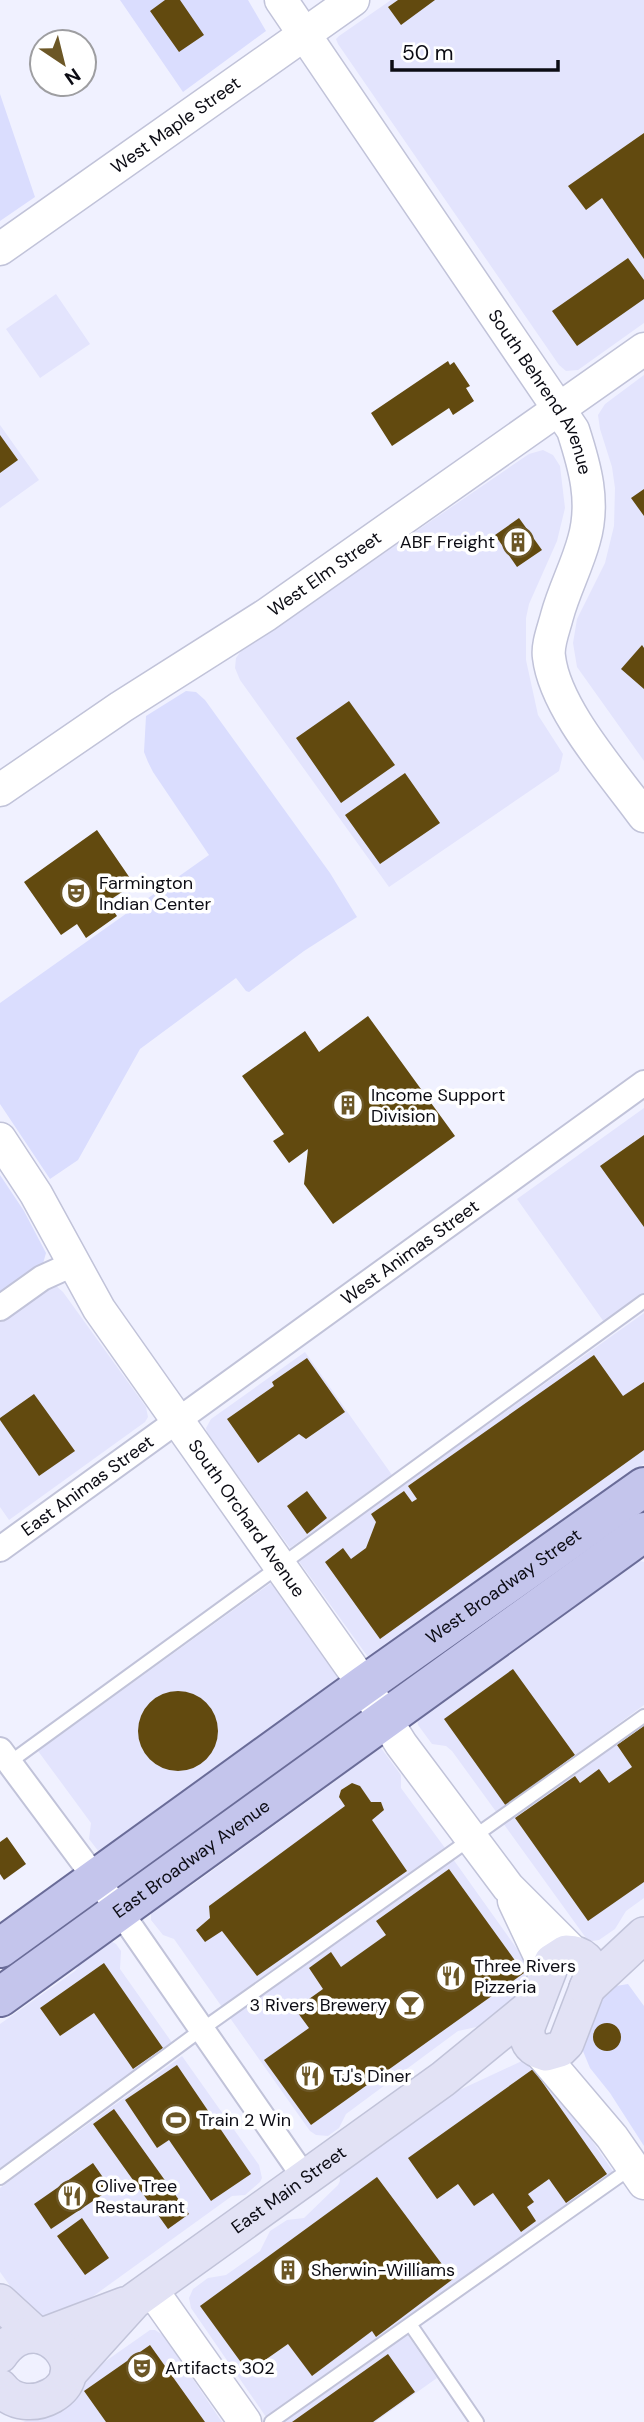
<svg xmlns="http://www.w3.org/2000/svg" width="644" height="2422" font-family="'DM Sans',sans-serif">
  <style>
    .built { fill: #e3e4fd }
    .green { fill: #daddfe }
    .building { fill: #624a0f }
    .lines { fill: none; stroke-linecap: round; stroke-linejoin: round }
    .service-casing { stroke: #c1c3d9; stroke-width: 16 }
    .minor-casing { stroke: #c1c3d9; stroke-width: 28 }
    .tertiary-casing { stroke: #c1c3d9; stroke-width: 35 }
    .secondary-casing { stroke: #c1c3d9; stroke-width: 38 }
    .primary-casing { stroke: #6a6c98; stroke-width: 42 }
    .service { stroke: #fff; stroke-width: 12 }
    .minor { stroke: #fff; stroke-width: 24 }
    .tertiary { stroke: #fff; stroke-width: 32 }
    .secondary { stroke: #e2e2f5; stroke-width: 35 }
    .primary { stroke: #c4c5ec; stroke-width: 38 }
    .labels { text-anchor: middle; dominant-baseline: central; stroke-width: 7; stroke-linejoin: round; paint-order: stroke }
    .street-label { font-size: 18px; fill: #0c0c14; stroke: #fff }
    .poi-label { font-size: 18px; fill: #0c0c14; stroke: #fff; text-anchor: start }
  </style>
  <rect width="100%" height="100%" fill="#f0f1ff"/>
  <path class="built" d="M391,0H644V323L578,370L566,371L559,365L338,44L336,39L339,36Z
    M56,294L90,344L40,378L6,329Z
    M644,375V761L577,667L573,643L577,619L605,563L614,526L615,488L612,467L600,429L598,415L605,404Z
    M0,425L39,480L0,508Z
    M543,450L553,455L560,466L565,508L557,541L529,604L526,618V660L538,715L563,754L559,771L389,887L240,680L235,668L236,658L241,651L529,454Z
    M644,1108V1293L604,1322L517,1199Z
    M55,1285L63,1292L146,1407L148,1417L145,1422L9,1520L0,1507V1321L48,1287Z
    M644,1313V1464L372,1658L368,1657L298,1560Z
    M305,1352L392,1475L290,1548L207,1433L206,1428L211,1419Z
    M635,1560L644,1562V1705L497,1813L452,1751L446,1746L432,1744L418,1725L417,1718L431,1705L439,1706L590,1597L594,1589Z
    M271,1583L339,1679V1686L103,1854L99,1852L89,1839L91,1823L38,1751Z
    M644,1723V1898L626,1911L615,1929L599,1940L592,1941L586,1938L503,1823Z
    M377,1746L381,1748L401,1775V1788L445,1848L222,2007L174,1939L163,1935L151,1920V1910L177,1891L187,1889L341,1777L346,1766Z
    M453,1859L532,1970L536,1981L481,2026L458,2031L346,2114L339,2128L328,2136L316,2135L310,2131L230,2018Z
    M107,1939L116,1944L121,1951L120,1969L173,2044L0,2169V2024L75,1971L78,1967V1959Z
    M182,2056L259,2165L262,2178L260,2182L245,2195L232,2196L56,2323L36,2322L0,2272V2188Z
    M524,2060L543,2068L614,2173L266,2417L191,2308L189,2298L193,2289L208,2278L226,2275L260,2251L270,2231L287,2220L304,2218L338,2185L340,2181L339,2172L438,2100Z
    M150,2330H155L163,2335L222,2422H23L33,2417L48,2416L59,2412L67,2403L76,2382Z
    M407,2334L437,2378L375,2422H282Z"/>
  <path class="green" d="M120,0H248L266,31L183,92Z
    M0,94L35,197L0,221Z
    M186,691L196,692L205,700L330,873L357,917L304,951L249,992L246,991L236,978L140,1049L78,1160L50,1179L0,1104V1003L209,855L153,772L148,762L144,752L146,716Z
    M0,1175L24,1211L46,1253L42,1267L0,1296Z
    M628,1984L644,2006V2146L610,2093L590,2068L580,2044L589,2004L610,1987Z"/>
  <path class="building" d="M165,0H180L204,35L179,52L150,11Z
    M398,0H435L401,25L388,7Z
    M644,133V259L602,198L586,210L568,186Z
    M628,258L644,280V299L577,346L552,311Z
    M448,361L450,365L454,362L470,386L466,388L474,401L453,415L449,408L392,446L371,413Z
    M0,435L18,460L0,473Z
    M644,489V516L631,498Z
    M519,518L542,550L517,567L495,535Z
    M642,645L644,648V689L621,669Z
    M349,701L395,765L341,803L296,738Z
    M405,773L440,823L380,864L345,815Z
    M97,830L134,884L107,902L117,916L86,938L77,924L61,935L24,882Z
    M368,1016L455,1136L333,1224L304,1184L308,1149L289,1163L273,1141L284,1134L242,1076L305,1031L319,1052Z
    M644,1135V1227L600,1166Z
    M594,1355L623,1396L644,1382V1450L380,1639L325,1562L343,1548L351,1559L366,1548L376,1522L371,1514L404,1491L412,1502L417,1499L408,1486Z
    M307,1358L345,1412L306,1439L299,1434L258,1463L227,1419L274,1386L272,1382Z
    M34,1394L75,1451L39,1476L0,1420V1418Z
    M307,1491L327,1518L307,1534L287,1506Z
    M513,1669L575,1755L506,1806L444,1719Z
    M138 1731a40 40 0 1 1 80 0a40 40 0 1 1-80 0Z
    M644,1726V1882L588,1921L515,1818L575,1776L580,1783L599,1769L609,1783L632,1767L617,1745Z
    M352,1783L360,1786L371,1802H381L384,1810L372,1820L407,1871L257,1976L222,1931L205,1942L196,1930L210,1918L209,1906L345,1806L339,1797L341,1790Z
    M7,1837L26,1864L4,1880L0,1874V1842Z
    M449,1869L524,1973L311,2125L264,2060L309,2028L295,2009L323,1989L309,1968L331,1952L341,1967L386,1935L376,1921Z
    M104,1963L163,2048L133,2069L94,2013L60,2036L40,2008Z
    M593 2037a14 14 0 1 1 28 0a14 14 0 1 1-28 0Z
    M177,2065L251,2174L211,2201L169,2140L157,2148L125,2100Z
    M533,2069L607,2174L566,2203L549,2179L528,2194L534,2202L527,2207L536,2221L521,2232L493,2193L474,2206L458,2184L437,2199L408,2158Z
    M114,2109L189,2214L168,2229L93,2124Z
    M93,2163L111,2189L51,2229L34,2204Z
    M377,2177L453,2279L376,2337L372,2331L312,2376L288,2344L248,2372L200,2306Z
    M82,2218L109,2258L85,2275L57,2236Z
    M150,2345L205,2422H106L84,2391Z
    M388,2354L415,2392L373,2422H292Z"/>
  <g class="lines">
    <g class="service-casing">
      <path id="service" d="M10,1762L644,1301
        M0,2178L201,2030L644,1716
        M410,2324L477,2422
        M271,2422L631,2168"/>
    </g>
    <g class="minor-casing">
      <g id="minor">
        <path d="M0,1308L42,1278L73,1264"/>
        <path id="s1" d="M0,1549L644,1083"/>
        <path d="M0,1750L119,1910L305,2178"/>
      </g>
    </g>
    <g class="tertiary-casing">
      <g id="tertiary">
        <path id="s2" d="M281,0L573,430C585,467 595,502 584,540C577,566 564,590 557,616C554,628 547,645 549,657C555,709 613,773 644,816"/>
        <path id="s3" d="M0,249L353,0"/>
        <path id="s4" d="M0,790L121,707L266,615L644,349"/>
        <path id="s5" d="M0,1139L36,1194L99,1309L364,1685L401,1744L508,1887L574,1953"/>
        <path d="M514,1901L548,1973"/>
        <path d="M539,2051L612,2137L644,2183"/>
        <path d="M151,2289L245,2422"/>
      </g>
    </g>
    <g class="secondary-casing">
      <g id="secondary">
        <path d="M566,1953C582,1953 591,1961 591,1978L566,2043L560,2049L546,2053C531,2049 526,2041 527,2027L552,1962Z"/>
        <path d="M587,1988L644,1935"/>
        <path d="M0,2302L36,2335"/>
        <path d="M42,2336L124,2305"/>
        <path d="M0,2355C9,2342 20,2334 36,2335C45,2336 54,2341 60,2348C93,2388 25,2422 0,2387"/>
        <path id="s6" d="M68,2374L134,2301L443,2079L536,2003"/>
      </g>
    </g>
    <g class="primary-casing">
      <g id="primary">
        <path id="s7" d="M0,1948L364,1685L644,1487"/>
        <path id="s8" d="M0,1997L644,1532"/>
      </g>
    </g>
    <use href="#service" class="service"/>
    <use href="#minor" class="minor"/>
    <use href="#tertiary" class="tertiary"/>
    <use href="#secondary" class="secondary"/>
    <use href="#primary" class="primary"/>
  </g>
  <defs>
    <g id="building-ring" transform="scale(1.575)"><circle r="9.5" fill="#fff" stroke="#6c5726" stroke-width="1.5"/><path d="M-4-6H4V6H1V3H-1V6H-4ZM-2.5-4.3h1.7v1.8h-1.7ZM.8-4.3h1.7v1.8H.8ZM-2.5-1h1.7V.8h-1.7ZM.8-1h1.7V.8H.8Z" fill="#6c5726"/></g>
    <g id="theatre-ring" transform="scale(1.575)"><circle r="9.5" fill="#fff" stroke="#6c5726" stroke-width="1.5"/><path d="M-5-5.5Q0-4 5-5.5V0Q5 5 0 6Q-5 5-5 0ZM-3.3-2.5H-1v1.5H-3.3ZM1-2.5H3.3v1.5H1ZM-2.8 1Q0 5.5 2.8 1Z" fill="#6c5726"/></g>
    <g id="restaurant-ring" transform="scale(1.575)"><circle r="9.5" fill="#fff" stroke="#6c5726" stroke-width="1.5"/><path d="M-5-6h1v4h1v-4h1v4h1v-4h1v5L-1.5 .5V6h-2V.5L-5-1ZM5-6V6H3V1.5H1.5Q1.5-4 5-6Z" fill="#6c5726"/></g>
    <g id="bar-ring" transform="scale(1.575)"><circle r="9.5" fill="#fff" stroke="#6c5726" stroke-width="1.5"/><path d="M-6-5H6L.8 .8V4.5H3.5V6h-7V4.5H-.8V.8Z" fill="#6c5726"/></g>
    <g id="stadium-ring" transform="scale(1.575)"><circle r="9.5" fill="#fff" stroke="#6c5726" stroke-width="1.5"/><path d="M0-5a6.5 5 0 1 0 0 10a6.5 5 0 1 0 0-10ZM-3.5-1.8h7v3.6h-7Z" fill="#6c5726"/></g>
  </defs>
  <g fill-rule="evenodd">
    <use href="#building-ring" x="518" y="542"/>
    <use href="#theatre-ring" x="76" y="893"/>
    <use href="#building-ring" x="348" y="1105"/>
    <use href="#restaurant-ring" x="451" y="1976"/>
    <use href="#bar-ring" x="410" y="2005"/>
    <use href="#restaurant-ring" x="310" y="2076"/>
    <use href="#stadium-ring" x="176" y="2120"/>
    <use href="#restaurant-ring" x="72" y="2196"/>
    <use href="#building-ring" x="288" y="2270"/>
    <use href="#theatre-ring" x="142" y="2368"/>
  </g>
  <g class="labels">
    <g class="street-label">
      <text stroke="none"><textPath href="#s3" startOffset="215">West Maple Street</textPath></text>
      <text stroke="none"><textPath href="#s2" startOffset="471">South Behrend Avenue</textPath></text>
      <text stroke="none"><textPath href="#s4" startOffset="390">West Elm Street</textPath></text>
      <text stroke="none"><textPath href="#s1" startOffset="506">West Animas Street</textPath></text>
      <text stroke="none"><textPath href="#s1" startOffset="108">East Animas Street</textPath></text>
      <text stroke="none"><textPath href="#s5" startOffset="453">South Orchard Avenue</textPath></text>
      <text stroke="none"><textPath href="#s7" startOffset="620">West Broadway Street</textPath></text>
      <text stroke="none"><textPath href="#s8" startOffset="236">East Broadway Avenue</textPath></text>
      <text stroke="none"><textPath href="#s6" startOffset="289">East Main Street</textPath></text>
    </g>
    <g class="poi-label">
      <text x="495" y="542" text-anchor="end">ABF Freight</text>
      <text x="99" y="883">Farmington<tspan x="99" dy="21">Indian Center</tspan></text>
      <text x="371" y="1095">Income Support<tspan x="371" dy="21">Division</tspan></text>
      <text x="474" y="1966">Three Rivers<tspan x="474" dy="21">Pizzeria</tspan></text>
      <text x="387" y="2005" text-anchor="end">3 Rivers Brewery</text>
      <text x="333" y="2076">TJ's Diner</text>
      <text x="199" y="2120">Train 2 Win</text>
      <text x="95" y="2186">Olive Tree<tspan x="95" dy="21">Restaurant</tspan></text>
      <text x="311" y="2270">Sherwin-Williams</text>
      <text x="165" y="2368">Artifacts 302</text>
    </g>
  </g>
  <g transform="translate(63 63) rotate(145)"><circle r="33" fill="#ffffff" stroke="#9e9ea1" stroke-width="2"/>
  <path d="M0-5L12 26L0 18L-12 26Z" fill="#6c5726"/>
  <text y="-10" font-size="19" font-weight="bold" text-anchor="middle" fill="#0c0c14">N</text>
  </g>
  <path d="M392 60v10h166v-10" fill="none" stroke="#0c0c14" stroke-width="3.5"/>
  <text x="402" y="60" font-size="21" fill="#0c0c14" stroke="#ffffff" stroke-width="5" paint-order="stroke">50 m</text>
</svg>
